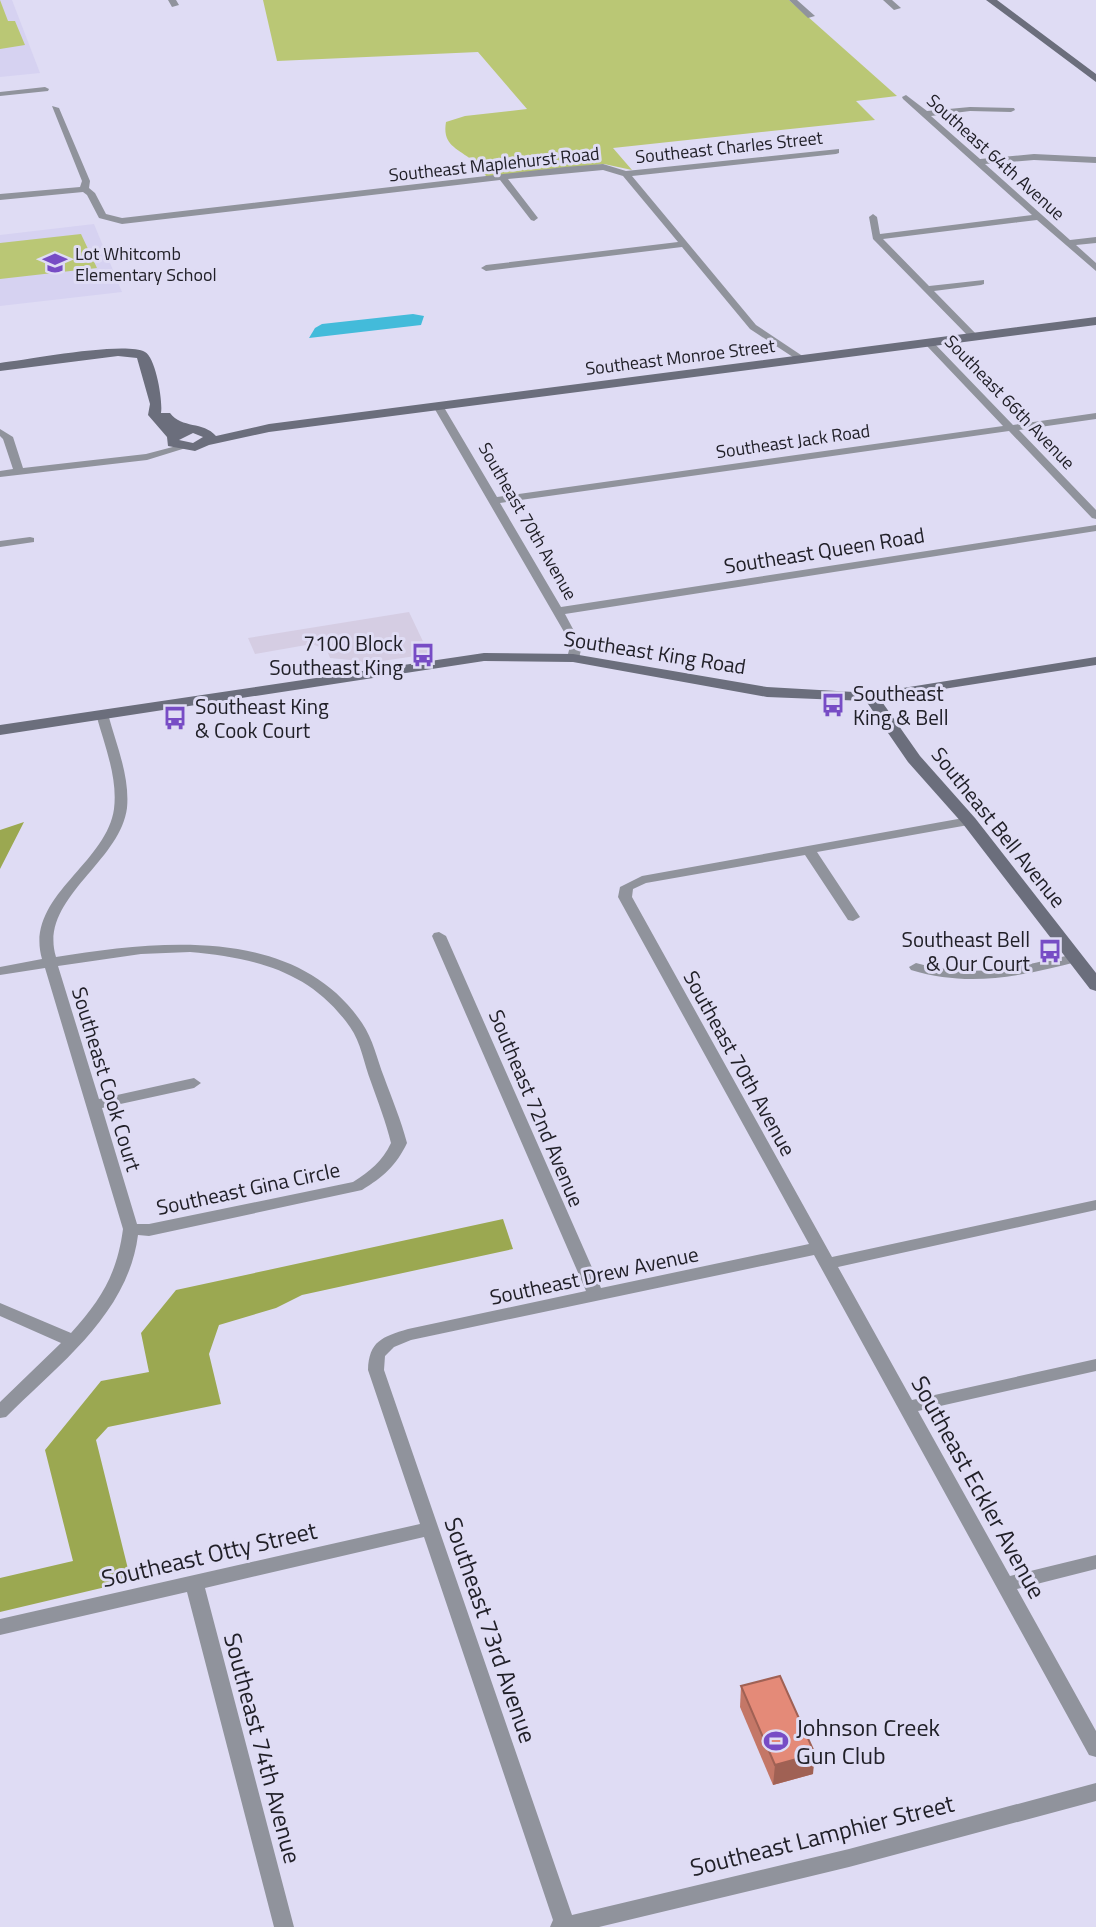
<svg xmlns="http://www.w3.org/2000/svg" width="1096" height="1927" font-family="'Titillium Web',sans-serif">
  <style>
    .commercial { fill: #d5cde3 }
    .built { fill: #d6d2f1 }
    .green { fill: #bac775 }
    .forest { fill: #9ba851 }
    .water { fill: #43bbda }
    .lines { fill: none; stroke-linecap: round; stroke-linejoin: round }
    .street { fill: #90939c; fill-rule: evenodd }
    .secondary { fill: #6b6e7c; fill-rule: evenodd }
    .wall { fill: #c47767 }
    .shaded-wall { fill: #a06154 }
    .building { fill: #e48a78; stroke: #a06154; stroke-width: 2 }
    .labels { text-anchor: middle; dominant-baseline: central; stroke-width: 6; stroke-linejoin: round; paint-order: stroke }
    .far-street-label { font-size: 18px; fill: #212028; stroke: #dfdcf4 }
    .far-poi-label { font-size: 18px; fill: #212028; stroke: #dfdcf4; text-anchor: start }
    .street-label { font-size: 21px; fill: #212028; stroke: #dfdcf4 }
    .poi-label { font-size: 21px; fill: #212028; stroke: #dfdcf4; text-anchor: end }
    .near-street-label { font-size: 24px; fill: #212028; stroke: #dfdcf4 }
    .near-poi-label { font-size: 24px; fill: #212028; stroke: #dfdcf4; text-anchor: start }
  </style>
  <rect width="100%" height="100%" fill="#dfdcf4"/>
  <path class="commercial" d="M409,612L429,654L362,664L360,661L330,658L327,650L312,644L255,654L248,638Z"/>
  <path class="built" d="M0,0H12L40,73L0,77Z
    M94,224L122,292L0,306V235Z"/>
  <path class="green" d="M0,0L8,21H15L25,45L0,49Z
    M263,0H789L897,96L856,101L875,120L613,148L632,170L604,164L487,177C482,172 478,165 472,160C457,148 442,145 446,122L465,116L527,109L478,52L277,61Z
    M81,234L97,268L0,279V243Z"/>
  <path class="forest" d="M24,822L0,869V830Z
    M503,1219L513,1249L302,1295L276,1308L219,1325L209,1354L221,1404L108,1427L96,1440L131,1581L0,1612V1578L73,1561L45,1450L101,1381L149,1372L141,1333L176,1290Z"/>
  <path class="water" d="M413,314L424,316L421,325L309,338L315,328L322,324Z"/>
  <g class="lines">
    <path class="street" d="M168,0H176L179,5L172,7Z
      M789,0H797L815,16L808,18Z
      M883,0H892L901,8L894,10Z
      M45,87L49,89L48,91L0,96V92Z
      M906,95L927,111L970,107L1014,108L1015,110L1011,112L970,111L931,116L980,159L1034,154L1096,157V163L1034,160L985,164L1070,240L1096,237V243L1076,245L1096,263V271L1037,220L883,239L929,286L984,280V284L981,285L934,291L979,337L971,339L873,239L869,217L873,214L877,217L880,234L1032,215L903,99L902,97Z
      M52,106L59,108L90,181L89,188L95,193L106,214L122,218L565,167L603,164L626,171L839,149V153L836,154L632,176L756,325L807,359L799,361L750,329L682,247L486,271L481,268L486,265L678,242L623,176L603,170L508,179L538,218L534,221L531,220L500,180L122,224L99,218L87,195L83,192L0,200V194L80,187L82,181Z
      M929,340L932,341L1013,425L1096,413V419L1019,430L1096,510V519L1092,518L1009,431L500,503L561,607L1096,525V531L565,614L582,646L579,658L573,662L567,658L570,646L567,637L433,406L442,404L497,497L1003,426L926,345V341Z
      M0,429L13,437L23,468L146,454L184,444L189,447L147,460L0,477V471L13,469L3,439L0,436Z
      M30,537L34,538V542L0,547V541Z
      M102,710L108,714C116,744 130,776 127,808C120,863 38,899 56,957C157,941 295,924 362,1023C373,1039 377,1059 384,1077C392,1099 401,1120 407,1143C396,1166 383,1177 362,1190L149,1236L138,1235C128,1314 59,1364 6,1417L0,1418V1402L61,1343L0,1316V1303L71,1333C101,1300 117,1274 123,1229L45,968L0,975V967L42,959C24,897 106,865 114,809C118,777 104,744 96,714ZM190,952C254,958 310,970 350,1027C361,1042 364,1064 371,1082C378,1102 386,1122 391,1143C382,1162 370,1171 353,1182L149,1224H137L102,1108L194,1088L201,1083L194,1078L99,1099L58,966L141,954Z
      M969,817L976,821L974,824L817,852L860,917L853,921L848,920L805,855L646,883L633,889L632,897L832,1257L1096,1200V1210L838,1267L912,1400L1096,1359V1371L918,1411L1010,1576L1096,1555V1569L1017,1589L1096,1731V1757L1089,1755L814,1255L411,1340L394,1347L385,1356L384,1370L572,1915L849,1849L1096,1783V1801L849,1867L599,1927H550L553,1920L424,1537L205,1588L294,1927H274L187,1592L0,1635V1619L420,1524L368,1370C369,1341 382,1337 408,1329L586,1291L432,936L434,933L439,932L446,936L601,1288L809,1244L618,897L620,887L642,876Z
      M1075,954L1080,955L1082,958L1080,961C1021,976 971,988 911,970L909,967L916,963C977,979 1015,967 1075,954Z"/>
    <path class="secondary" d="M986,0H997L1096,74V82Z
      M1096,317V325L269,432L209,445L195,451L168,446L167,437L148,415L150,404L137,358L118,356L0,371V363C28,360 124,341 145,352C156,358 163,402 161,413H170C182,429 203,421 216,436L269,424ZM193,433L203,437L193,443L179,440Z
      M484,653L573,654L767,687L854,692L903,688L1096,657V665L880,699L920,756L975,818L1096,973V991L1090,989L963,824L908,762L866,701L767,697L573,662L484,661L0,735V725Z"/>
  </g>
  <path class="wall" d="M741,1686L813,1774L773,1785L740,1707Z"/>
  <path class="shaded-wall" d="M815,1754L813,1774L773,1785L775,1765Z"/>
  <path class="building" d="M780,1676L815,1754L775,1765L741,1686Z"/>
  <defs>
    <g id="school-bare" transform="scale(1.89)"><path d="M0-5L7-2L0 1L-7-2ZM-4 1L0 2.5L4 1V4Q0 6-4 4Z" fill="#774cc5" stroke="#dfdcf4" stroke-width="2.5" paint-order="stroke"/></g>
    <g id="bus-bare" transform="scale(1.89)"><path d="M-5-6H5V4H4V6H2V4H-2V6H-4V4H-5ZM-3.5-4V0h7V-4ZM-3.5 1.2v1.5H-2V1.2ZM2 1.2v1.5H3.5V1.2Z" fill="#774cc5" stroke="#dfdcf4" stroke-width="2.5" paint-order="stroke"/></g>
    <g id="stadium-bare" transform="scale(1.89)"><path d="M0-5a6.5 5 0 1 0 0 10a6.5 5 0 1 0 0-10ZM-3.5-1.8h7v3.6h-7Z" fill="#774cc5" stroke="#dfdcf4" stroke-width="2.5" paint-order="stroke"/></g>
  </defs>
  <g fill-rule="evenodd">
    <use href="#school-bare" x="55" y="263"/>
    <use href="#bus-bare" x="423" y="655"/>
    <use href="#bus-bare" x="833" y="705"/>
    <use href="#bus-bare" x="175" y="718"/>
    <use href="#bus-bare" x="1050" y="951"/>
    <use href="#stadium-bare" x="776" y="1741"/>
  </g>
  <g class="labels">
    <g class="far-street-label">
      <text transform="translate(729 147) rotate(-6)">Southeast Charles Street</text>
      <text transform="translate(996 157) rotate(42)">Southeast 64th Avenue</text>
      <text transform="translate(494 164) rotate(-6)">Southeast Maplehurst Road</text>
      <text transform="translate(680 357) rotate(-7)">Southeast Monroe Street</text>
      <text transform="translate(1010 402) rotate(46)">Southeast 66th Avenue</text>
      <text transform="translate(793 441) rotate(-8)">Southeast Jack Road</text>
      <text transform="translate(528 521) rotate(60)">Southeast 70th Avenue</text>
    </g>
    <g class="far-poi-label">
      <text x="75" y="253">Lot Whitcomb<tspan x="75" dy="21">Elementary School</tspan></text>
    </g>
    <g class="street-label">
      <text transform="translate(824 550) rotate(-9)">Southeast Queen Road</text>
      <text transform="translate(655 652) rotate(9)">Southeast King Road</text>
      <text transform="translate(999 827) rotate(51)">Southeast Bell Avenue</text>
      <text transform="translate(740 1063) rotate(61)">Southeast 70th Avenue</text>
      <text transform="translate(107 1079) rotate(73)">Southeast Cook Court</text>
      <text transform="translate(537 1108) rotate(67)">Southeast 72nd Avenue</text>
      <text transform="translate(248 1188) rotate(-12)">Southeast Gina Circle</text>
      <text transform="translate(594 1275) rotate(-12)">Southeast Drew Avenue</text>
    </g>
    <g class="poi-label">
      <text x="403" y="643">7100 Block<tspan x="403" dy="24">Southeast King</tspan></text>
      <text x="853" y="693" text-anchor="start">Southeast<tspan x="853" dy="24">King &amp; Bell</tspan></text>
      <text x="195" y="706" text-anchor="start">Southeast King<tspan x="195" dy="24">&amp; Cook Court</tspan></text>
      <text x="1030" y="939">Southeast Bell<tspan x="1030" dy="24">&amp; Our Court</tspan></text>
    </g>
    <g class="near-street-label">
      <text transform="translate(979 1487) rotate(61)">Southeast Eckler Avenue</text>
      <text transform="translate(209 1554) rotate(-13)">Southeast Otty Street</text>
      <text transform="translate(491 1630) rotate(71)">Southeast 73rd Avenue</text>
      <text transform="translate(263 1748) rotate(75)">Southeast 74th Avenue</text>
      <text transform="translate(822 1835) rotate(-14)">Southeast Lamphier Street</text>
    </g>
    <g class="near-poi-label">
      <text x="796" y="1727">Johnson Creek<tspan x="796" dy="28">Gun Club</tspan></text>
    </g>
  </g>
</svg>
